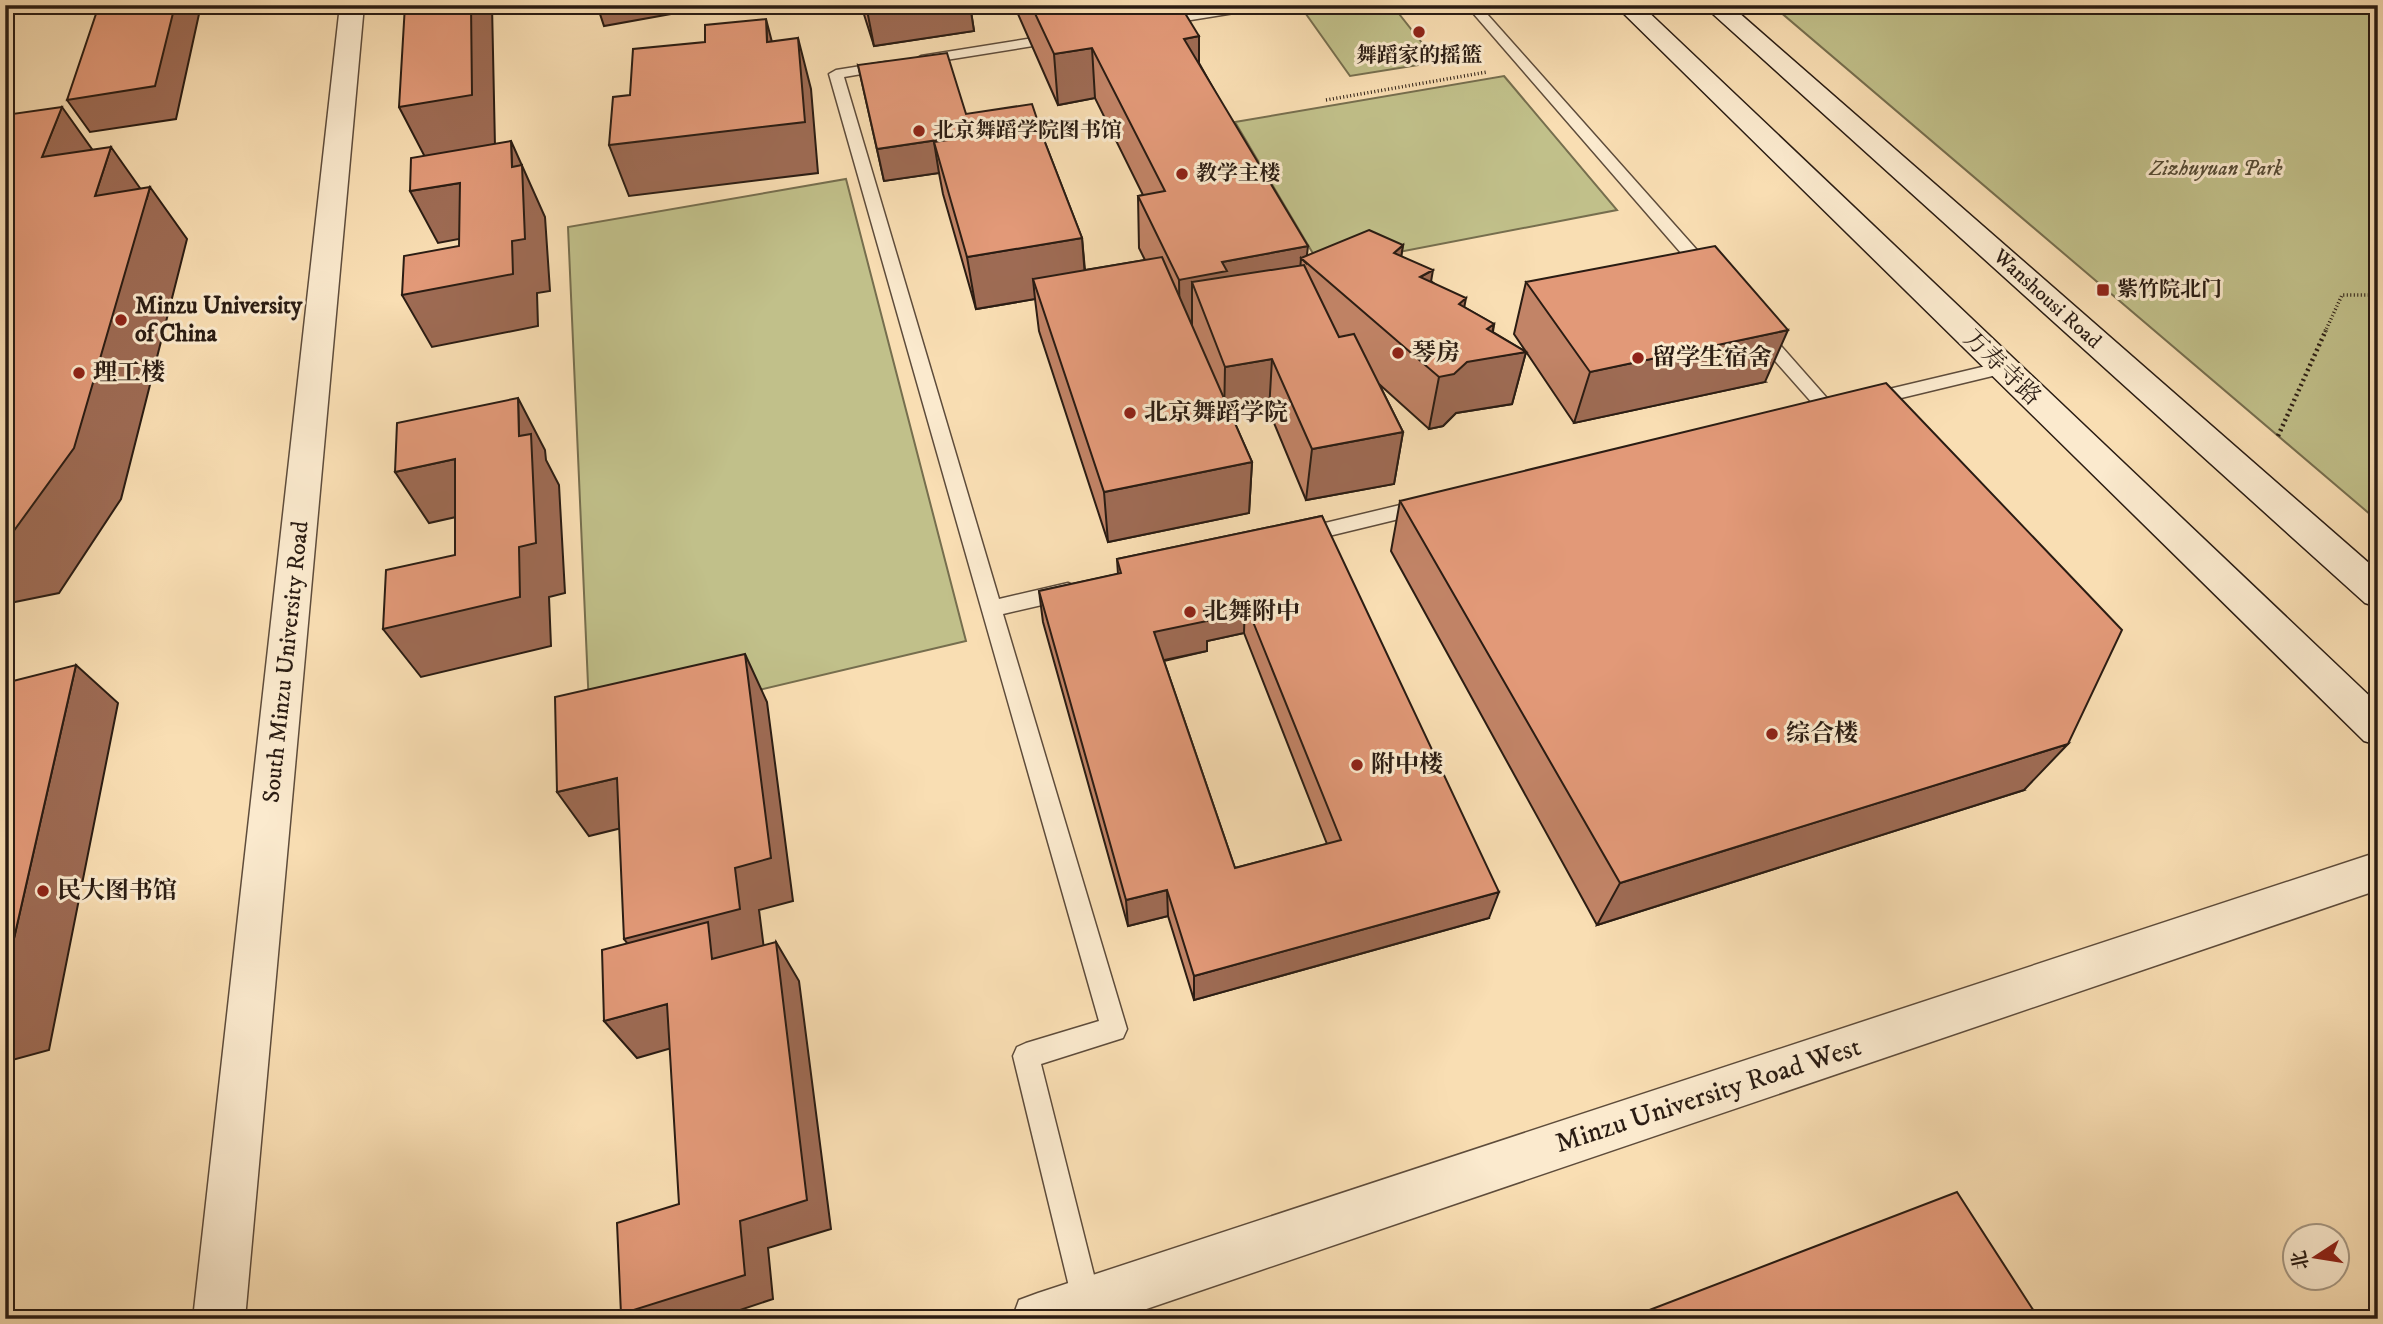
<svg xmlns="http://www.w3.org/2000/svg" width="2383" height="1324" font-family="'IM FELL DW Pica','Noto Serif SC',serif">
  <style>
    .green { fill: #c1c08a; stroke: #766e4e; stroke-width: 2 }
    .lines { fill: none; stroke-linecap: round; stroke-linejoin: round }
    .lane-casing { stroke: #5e4c3b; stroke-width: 3 }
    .street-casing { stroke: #5e4c3b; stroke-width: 3 }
    .secondary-casing { stroke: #2a1c13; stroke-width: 3 }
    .path-far1 { stroke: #2a1c13; stroke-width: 3.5; stroke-dasharray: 1 2.5; stroke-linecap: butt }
    .path { stroke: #2a1c13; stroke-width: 4.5; stroke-dasharray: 2 3.5; stroke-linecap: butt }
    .lane { fill: #fbeace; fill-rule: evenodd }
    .street { fill: #fbeace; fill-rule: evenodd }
    .secondary { fill: #fbeace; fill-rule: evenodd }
    .wall { fill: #c28467; stroke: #2a1c13; stroke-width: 2; fill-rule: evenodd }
    .shaded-wall { fill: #9e6b54; stroke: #2a1c13; stroke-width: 2 }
    .building { fill: #e29978; stroke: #2a1c13; stroke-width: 2; fill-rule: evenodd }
    .poi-dot { fill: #8f2418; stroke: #fbeace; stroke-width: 2.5 }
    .labels { text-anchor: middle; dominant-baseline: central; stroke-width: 6; stroke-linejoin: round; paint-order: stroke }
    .far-poi-label { font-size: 21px; font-weight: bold; fill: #2a1c13; stroke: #fbeace; text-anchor: start }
    .far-park-label { font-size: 21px; font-style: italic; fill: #574d37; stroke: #fbeace }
    .far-street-label { font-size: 21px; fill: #2a1c13; stroke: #fbeace }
    .poi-label { font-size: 24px; font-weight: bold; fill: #2a1c13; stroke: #fbeace; text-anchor: start }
    .street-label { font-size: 24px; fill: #2a1c13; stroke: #fbeace }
    .near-street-label { font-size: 28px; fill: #2a1c13; stroke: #fbeace }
  </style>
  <rect width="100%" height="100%" fill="#f9deb3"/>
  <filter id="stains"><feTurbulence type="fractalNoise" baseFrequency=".00286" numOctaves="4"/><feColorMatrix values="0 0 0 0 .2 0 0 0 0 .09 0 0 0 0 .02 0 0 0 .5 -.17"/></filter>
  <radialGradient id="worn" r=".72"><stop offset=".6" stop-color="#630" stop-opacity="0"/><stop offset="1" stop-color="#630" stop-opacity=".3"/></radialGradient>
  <path class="green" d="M1364,5H1392L1437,62L1350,76L1306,14Z
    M1772,5H2378V521Z
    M1504,76L1617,210L1321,267L1235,122Z
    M846,179L966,641L590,730L568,227Z"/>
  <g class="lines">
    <g class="lane-casing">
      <path id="lane" d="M1233,5H1265L1259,9L1160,25L1153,21L1160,17Z
        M1466,5H1479L1713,268L1715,272L1713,276H1701Z
        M1059,34L1066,38L1064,41L921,64L914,60L921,56Z
        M886,62L891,63V69L844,77L999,599L1068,583L1075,586L1078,591L1075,596L1068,599L1003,614L1127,1029L1123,1038L1041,1064L1101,1303L1097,1313L1087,1317L1077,1313L1073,1303L1013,1056L1017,1047L1026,1043L1099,1021L829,74L836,70Z
        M1760,327L1766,329L1834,406L1837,410L1834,414H1822L1754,337L1751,333L1754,329Z
        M2003,362L2012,368L2009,372L1868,406L1859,400L1868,394Z
        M1425,499L1432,501L1435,506L1432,511L1300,543L1293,541L1290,536L1293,531L1300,529Z"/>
    </g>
    <g class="street-casing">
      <path id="street" d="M340,5H364L245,1319H193Z
        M2378,852V890L1117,1319H1012L1019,1300L1038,1293Z"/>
    </g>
    <g class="secondary-casing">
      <path id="secondary" d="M1615,5H1641L2378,704V745L2364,741Z
        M1703,5H1730L2378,571V607L2365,603Z"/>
    </g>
    <path class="path-far1" d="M1326,100L1487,72
      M2325,332L2342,295H2378"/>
    <path class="path" d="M2278,436L2326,330"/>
    <use href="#lane" class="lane"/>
    <use href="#street" class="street"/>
    <use href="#secondary" class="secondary"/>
  </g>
  <path class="wall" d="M861,5H970L974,31L874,46Z
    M1014,5H1180L1199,63L1307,256L1403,245L1401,256L1431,281L1464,307L1494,324L1493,332L1526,352L1512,404L1456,413L1443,426L1429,429L1379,384L1403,432L1394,484L1306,500L1269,411L1232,417L1252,462L1249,513L1108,542L1039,331L1035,299L976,309L943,194L939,173L884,181L858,65L966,114L1039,127L1082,238L1085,270L1145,260L1139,248L1138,196L1143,195L1095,98L1058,105Z
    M1526,282L1765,382L1574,423L1514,334Z
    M1400,501L2024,790L1597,925L1391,551Z
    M1322,516L1489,918L1194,1000L1168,916L1128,926L1043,622L1039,591L1118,574L1117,559ZM1244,633L1327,844L1235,868L1164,661L1207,651V641Z"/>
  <path class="shaded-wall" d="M175,5H201L176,119L90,132L67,100Z
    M471,5H492L495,147L426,159L399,107Z
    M597,5H721L604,26Z
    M866,5H970L974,31L874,46Z
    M766,19L779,69L767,42Z
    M1199,36V87L1184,39Z
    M798,38L811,89L818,173L629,196L609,145Z
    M1092,48L1095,98L1058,105L1054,54Z
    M62,107L99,159L42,157Z
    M1039,125L1042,157L934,142L939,173L884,181L877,149Z
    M511,141L545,217L550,291L537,293L538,326L432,347L402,295L512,241V167Z
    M111,147L147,198L150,187L187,239L121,499L59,593L5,604V543L95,196Z
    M460,183L485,234L438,243L410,191Z
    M1082,238L1086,290L1033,279L1035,299L976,309L967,257Z
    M1403,245L1395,297L1394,253Z
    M1308,246L1306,263L1301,258L1298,299L1192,282V330L1180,332L1179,280L1222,262Z
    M1433,270L1424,322L1420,277Z
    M1466,298L1456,350L1459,304Z
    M1494,324L1487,358L1526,352L1512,404L1456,413L1443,426L1429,429L1439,377L1487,329Z
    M1788,330L1765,382L1574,423L1590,372Z
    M1272,359L1269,411L1224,418L1225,367Z
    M518,398L545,450L546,460L559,485L565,593L549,597L551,646L421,677L383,629L519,547V436Z
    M1403,432L1394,484L1306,500L1312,449Z
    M455,459L487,510L429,523L395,472Z
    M1252,462L1249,513L1108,542L1104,492Z
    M1245,602L1244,633L1207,641V651L1155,662L1154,632L1204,611Z
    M745,654L767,702L793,901L759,910L764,949L655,979L624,939L735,868Z
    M76,665L118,703L49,1050L5,1062V978Z
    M2068,744L2024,790L1597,925L1620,883Z
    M617,778L646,822L589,836L557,792Z
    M1167,890L1168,916L1128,926L1126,900Z
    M1499,892L1489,918L1194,1000V976Z
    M776,942L799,981L831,1229L768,1248L773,1299L713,1319H628L621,1314L740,1221Z
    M667,1004L696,1041L637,1058L604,1021Z"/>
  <path class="building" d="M99,5H175L155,86L67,100Z
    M405,5H471L472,95L399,107Z
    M1031,5H1180L1199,36L1184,39L1308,246L1222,262L1227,271L1179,280L1138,196L1165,191L1092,48L1054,54Z
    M766,19L767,42L798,38L805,122L609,145L613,97L630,95L633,49L705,42V25Z
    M947,53L966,114L1032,104L1039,125L877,149L858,65Z
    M62,107L42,157L111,147L95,196L150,187L74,448L5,543V115Z
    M1039,127L1082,238L967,257L934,142Z
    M511,141L512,167L522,165L525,239L512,241L513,274L402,295L404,256L459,246L460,183L410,191L411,158Z
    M1369,230L1403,245L1394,253L1433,270L1420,277L1466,298L1459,304L1494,324L1487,329L1526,352L1467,362L1454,374L1439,377L1301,258Z
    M1715,246L1788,330L1590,372L1526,282Z
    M1162,257L1252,462L1104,492L1033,279Z
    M1304,265L1339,337L1354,334L1403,432L1312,449L1272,359L1225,367L1192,282Z
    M1886,383L2122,630L2068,744L1620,883L1400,501Z
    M518,398L519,436L531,434L536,543L519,547L520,597L383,629L386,570L455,555V459L395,472L397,423Z
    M1322,516L1499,892L1194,976L1167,890L1126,900L1039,591L1121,573L1117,559ZM1245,602L1341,840L1235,868L1154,632L1207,621L1204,611Z
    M745,654L771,858L735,868L740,909L624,939L617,778L557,792L555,697Z
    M76,665L5,978V683Z
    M708,922L712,959L776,942L807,1200L740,1221L745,1275L621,1314L617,1223L679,1204L667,1004L604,1021L602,950Z
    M1957,1192L2039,1319H1626Z"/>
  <g class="poi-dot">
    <circle cx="1419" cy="32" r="7"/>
    <circle cx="919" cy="131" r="7"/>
    <circle cx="1182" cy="174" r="7"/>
    <rect x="2096" y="283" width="14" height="14" rx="3.5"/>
    <circle cx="121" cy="320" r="7"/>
    <circle cx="1398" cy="353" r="7"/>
    <circle cx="1638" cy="358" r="7"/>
    <circle cx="79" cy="373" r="7"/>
    <circle cx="1130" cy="413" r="7"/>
    <circle cx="1190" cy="612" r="7"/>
    <circle cx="1772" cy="734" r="7"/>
    <circle cx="1357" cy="765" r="7"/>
    <circle cx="43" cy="891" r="7"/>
  </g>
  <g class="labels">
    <g class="far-poi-label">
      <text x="1419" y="56" text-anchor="middle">舞蹈家的摇篮</text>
      <text x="933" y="131">北京舞蹈学院图书馆</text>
      <text x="1196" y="174">教学主楼</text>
      <text x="2117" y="290">紫竹院北门</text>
    </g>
    <g class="far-park-label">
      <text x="2216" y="169">Zizhuyuan Park</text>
    </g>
    <g class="far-street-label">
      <text transform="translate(2047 299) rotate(42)">Wanshousi Road</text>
    </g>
    <g class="poi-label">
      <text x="135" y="306">Minzu University<tspan x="135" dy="28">of China</tspan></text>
      <text x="1412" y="353">琴房</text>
      <text x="1652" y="358">留学生宿舍</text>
      <text x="93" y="373">理工楼</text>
      <text x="1144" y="413">北京舞蹈学院</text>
      <text x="1204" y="612">北舞附中</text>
      <text x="1786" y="734">综合楼</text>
      <text x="1371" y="765">附中楼</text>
      <text x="57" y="891">民大图书馆</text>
    </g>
    <g class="street-label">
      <text transform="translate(2002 368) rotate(44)">万寿寺路</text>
      <text transform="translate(286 662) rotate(-84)">South Minzu University Road</text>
    </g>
    <g class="near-street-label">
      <text transform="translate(1708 1095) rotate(-18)">Minzu University Road West</text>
    </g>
  </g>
  <rect width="2383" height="1324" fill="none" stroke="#f9deb3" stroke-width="28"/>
  <rect x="7" y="7" width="2369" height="1310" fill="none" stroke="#2a1c13" stroke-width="3.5"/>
  <rect x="14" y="14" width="2355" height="1296" fill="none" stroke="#2a1c13" stroke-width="2"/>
  <g transform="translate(2316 1257) rotate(258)"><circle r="33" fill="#fbeace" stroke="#a79883" stroke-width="2"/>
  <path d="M0-5L12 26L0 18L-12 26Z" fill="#8f2418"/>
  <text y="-10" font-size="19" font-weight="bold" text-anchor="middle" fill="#2a1c13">北</text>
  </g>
  <rect width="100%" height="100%" filter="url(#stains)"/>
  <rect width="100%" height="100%" fill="url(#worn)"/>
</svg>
